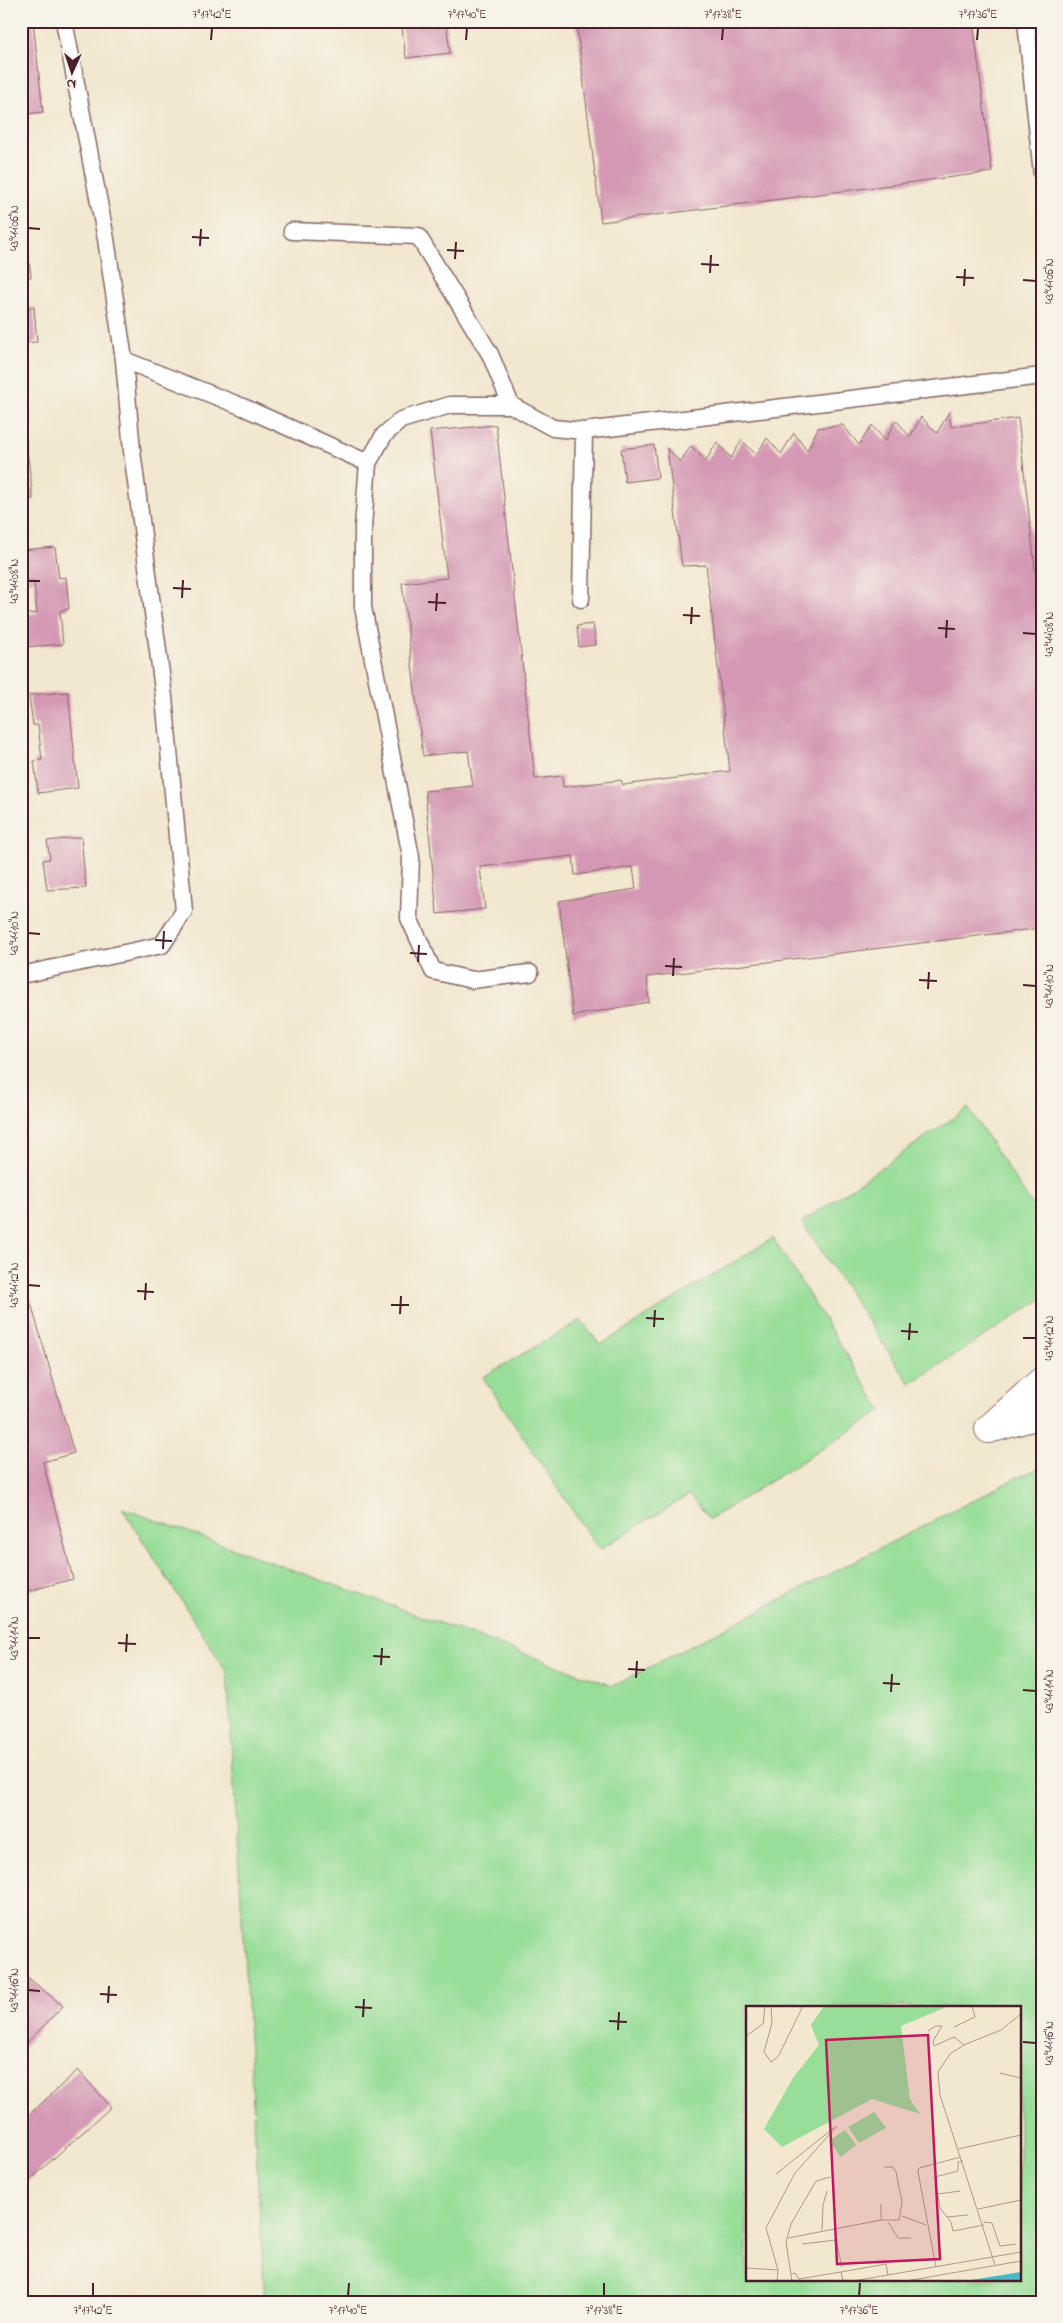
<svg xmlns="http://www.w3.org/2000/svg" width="1063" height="2323" font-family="'Indie Flower',sans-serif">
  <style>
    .green { fill: #98de98; stroke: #717e62; fill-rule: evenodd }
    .building { fill: #d498b4 }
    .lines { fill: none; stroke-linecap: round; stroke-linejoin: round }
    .lane-casing { stroke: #856564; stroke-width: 19 }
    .street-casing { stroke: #856564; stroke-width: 30 }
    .lane { stroke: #fff; stroke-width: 16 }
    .street { stroke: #fff; stroke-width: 28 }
    .ticks { fill: none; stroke: #4a1f2b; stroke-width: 2 }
    .inset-road { fill: none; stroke: #af978d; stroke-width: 1 }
    .view { fill: #c2185b; fill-opacity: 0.15; stroke: #c2185b; stroke-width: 2.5 }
    .inset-edge { fill: none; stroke: #4a1f2b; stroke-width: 2.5 }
    .neatline { fill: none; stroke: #4a1f2b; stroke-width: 2 }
    .ticks-label { font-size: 12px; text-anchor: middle; fill: #4a1f2b }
  </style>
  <rect width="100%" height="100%" fill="#f7f3e8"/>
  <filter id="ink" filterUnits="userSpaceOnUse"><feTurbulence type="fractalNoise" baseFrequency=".02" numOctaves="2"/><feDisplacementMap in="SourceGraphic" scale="10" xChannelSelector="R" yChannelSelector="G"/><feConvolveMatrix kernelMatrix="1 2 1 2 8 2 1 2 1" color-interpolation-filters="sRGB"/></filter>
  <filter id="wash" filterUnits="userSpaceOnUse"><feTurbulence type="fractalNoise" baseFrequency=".0096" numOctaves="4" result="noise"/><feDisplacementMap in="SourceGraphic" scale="20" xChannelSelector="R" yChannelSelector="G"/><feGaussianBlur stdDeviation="1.12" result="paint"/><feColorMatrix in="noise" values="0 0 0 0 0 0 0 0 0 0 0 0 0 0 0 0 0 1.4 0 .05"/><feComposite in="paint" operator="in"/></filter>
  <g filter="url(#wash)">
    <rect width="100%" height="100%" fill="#f2e7cf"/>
    <path class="green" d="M968,1108L1042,1220V1299L910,1384L802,1222Z
      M773,1238L882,1411L710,1519L689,1495L599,1550L483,1377L581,1320L600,1345Z
      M1042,1467V2302H265L227,1672L122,1508L613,1686L1016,1478ZM747,2007H1019V2279H747Z"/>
    <g id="blocks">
      <path class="building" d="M21,21H33L43,112L21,115Z
        M401,21H446L450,53L406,58Z
        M576,21H973L992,172L601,222Z
        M21,245H27L31,277L23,279L26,308L34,307L37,342L21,343Z
        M21,400L33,499L21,501Z
        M949,412L951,427L1018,418L1040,612H1042V928L647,977L649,1002L573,1016L559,901L636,889L633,867L575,875L573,856L480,867L485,909L437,914L425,791L473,786L468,751L423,756L402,583L447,578L430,431L496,425L535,779L562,776L563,787L621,780L623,785L730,771L706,565L682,566L667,448L680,462L691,446L706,461L717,442L731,458L742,440L756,455L767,438L781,454L794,433L807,451L818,428L843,425L859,445L872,425L885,441L896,420L910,437L921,417L937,433Z
        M654,445L658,478L625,482L621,449Z
        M55,547L59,578L66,577L69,609L60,611L63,644L25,647L22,615L37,613L34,581H21V550Z
        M593,624L596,645L579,647L577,626Z
        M68,692L78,788L38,793L34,761L42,760L38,725H33L29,695Z
        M81,837L86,888L47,890L43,860L50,859L47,841Z
        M21,1269L74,1453L43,1462L73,1579L21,1593Z
        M21,1972L63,2006L21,2049Z
        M78,2070L111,2107L23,2186L21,2184V2122Z
        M102,2296L106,2302H96Z"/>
    </g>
  </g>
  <g filter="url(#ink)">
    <use href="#blocks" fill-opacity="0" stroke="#856564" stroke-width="1"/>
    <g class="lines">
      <g class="lane-casing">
        <path id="lane" d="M1026,21L1042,174
          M292,231L418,236L490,354L511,405
          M124,360L243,407L368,463
          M581,599L584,431
          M530,973L472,980L433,971L409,918L411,857L363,607V527L368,463L384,435L401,420L450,405H511L553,428L584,431L1042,376
          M21,975L162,945L184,911L164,697L132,451L124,360L106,239L64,21"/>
      </g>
      <g class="street-casing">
        <path id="street" d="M996,1427L1042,1414
          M989,1429L1042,1381"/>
      </g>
      <use href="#lane" class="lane"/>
      <use href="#street" class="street"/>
    </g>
  </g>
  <path class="ticks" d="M211,40L212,28M466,40L467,28M722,40L723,28M977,40L978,28M28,228L40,229M192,237L209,238M200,246L201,229M447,250L464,251M455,259L456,242M701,264L719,265M710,273L711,255M956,277L974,278M1023,280L1036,281M964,286L965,269M28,581H40M173,588L191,589M182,598L183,580M428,602L446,603M436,611L437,593M683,615L700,616M691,624L692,607M938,628L955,629M1023,633L1036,634M946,638L947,620M28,933L40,934M155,940L172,941M163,949L164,931M410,953L427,954M418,962L419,945M665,966L682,967M673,976L674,958M919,980L937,981M1023,985L1036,986M928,989L929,972M28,1285L40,1286M137,1291L154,1292M145,1300L146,1283M391,1305H409M400,1314L401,1296M646,1318L664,1319M654,1327L655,1310M901,1331L918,1332M1023,1338H1036M909,1340L910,1323M28,1638H40M118,1643L136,1644M126,1652L127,1634M373,1656L390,1657M381,1665L382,1648M628,1669L645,1670M636,1678L637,1661M883,1683L900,1684M1023,1690L1036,1691M891,1692L892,1674M28,1990L40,1991M100,1994L117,1995M108,2003L109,1986M355,2007L372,2008M363,2017L364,1999M609,2021L627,2022M618,2030L619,2012M1023,2042L1036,2043M93,2296V2283M348,2296L349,2283M604,2296V2283M859,2296L860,2283"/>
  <g transform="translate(746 2006)">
    <rect width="275" height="275" fill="#f2e7cf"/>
    <path d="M78,0H203L155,20L164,93L174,108L126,93L36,141L18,123L47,72L73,39L65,19ZM128,106L140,122L113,137L102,121ZM99,124L110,139L95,151L83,135Z" fill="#98de98"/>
    <path d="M275,266V275H219Z" fill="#4bb9c4"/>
    <path class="inset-road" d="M25,0L26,17L18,46L25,56L32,51L57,0M208,21L229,11L226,0M182,25L190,20H196L187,35L188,40L208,31L218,39M0,30L17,18L19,0M254,67L275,72M212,143L275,129M217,155L212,156V165L189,171L194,202L205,216L207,225L238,219M30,168L89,121M192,188L214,185M135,198V214M232,203L275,194M156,210L180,219M201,211L222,209M142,216L152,232H165M237,216L246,217L254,240L270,238M76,224L77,199L81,185M42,232L135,214H153L156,196L150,166L147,161H138M56,238L90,234L96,261M249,259L194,89L192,66L204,48L218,39L255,24L275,8M190,261L172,166L173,162L215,151M0,262L32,264M45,268L49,267L53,273L95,266M31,275L32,264L20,222L49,167L91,120M46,275L40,236L45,218L70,175L84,171M97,275L95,266L140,258L142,269M107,275L275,246M160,275L275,255"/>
    <path class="view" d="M182,29L194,253L91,258L80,34Z"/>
    <rect width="275" height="275" class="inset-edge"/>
  </g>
  <rect width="1063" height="2323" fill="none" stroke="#f7f3e8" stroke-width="55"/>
  <g transform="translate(72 72) rotate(183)" stroke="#f7f3e8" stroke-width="4" paint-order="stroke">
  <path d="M0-4L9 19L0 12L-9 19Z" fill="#4a1f2b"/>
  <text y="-8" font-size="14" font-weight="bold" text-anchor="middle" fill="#4a1f2b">N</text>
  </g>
  <rect x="28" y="28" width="1008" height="2268" class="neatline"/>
  <g class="ticks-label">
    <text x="212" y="18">7°17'42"E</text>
    <text x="467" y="18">7°17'40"E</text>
    <text x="723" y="18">7°17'38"E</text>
    <text x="978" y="18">7°17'36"E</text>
    <text transform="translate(14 228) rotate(-90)" y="4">43°44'06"N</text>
    <text transform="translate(1049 281) rotate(-90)" y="4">43°44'06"N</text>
    <text transform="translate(14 581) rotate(-90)" y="4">43°44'08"N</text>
    <text transform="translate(1049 634) rotate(-90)" y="4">43°44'08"N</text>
    <text transform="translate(14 933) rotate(-90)" y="4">43°44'10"N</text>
    <text transform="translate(1049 986) rotate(-90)" y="4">43°44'10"N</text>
    <text transform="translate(14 1285) rotate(-90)" y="4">43°44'12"N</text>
    <text transform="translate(1049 1338) rotate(-90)" y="4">43°44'12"N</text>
    <text transform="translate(14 1638) rotate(-90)" y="4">43°44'14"N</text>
    <text transform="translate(1049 1691) rotate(-90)" y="4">43°44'14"N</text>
    <text transform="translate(14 1990) rotate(-90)" y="4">43°44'16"N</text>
    <text transform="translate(1049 2043) rotate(-90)" y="4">43°44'16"N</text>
    <text x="93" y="2314">7°17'42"E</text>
    <text x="348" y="2314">7°17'40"E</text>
    <text x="604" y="2314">7°17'38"E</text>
    <text x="859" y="2314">7°17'36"E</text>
  </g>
</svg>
